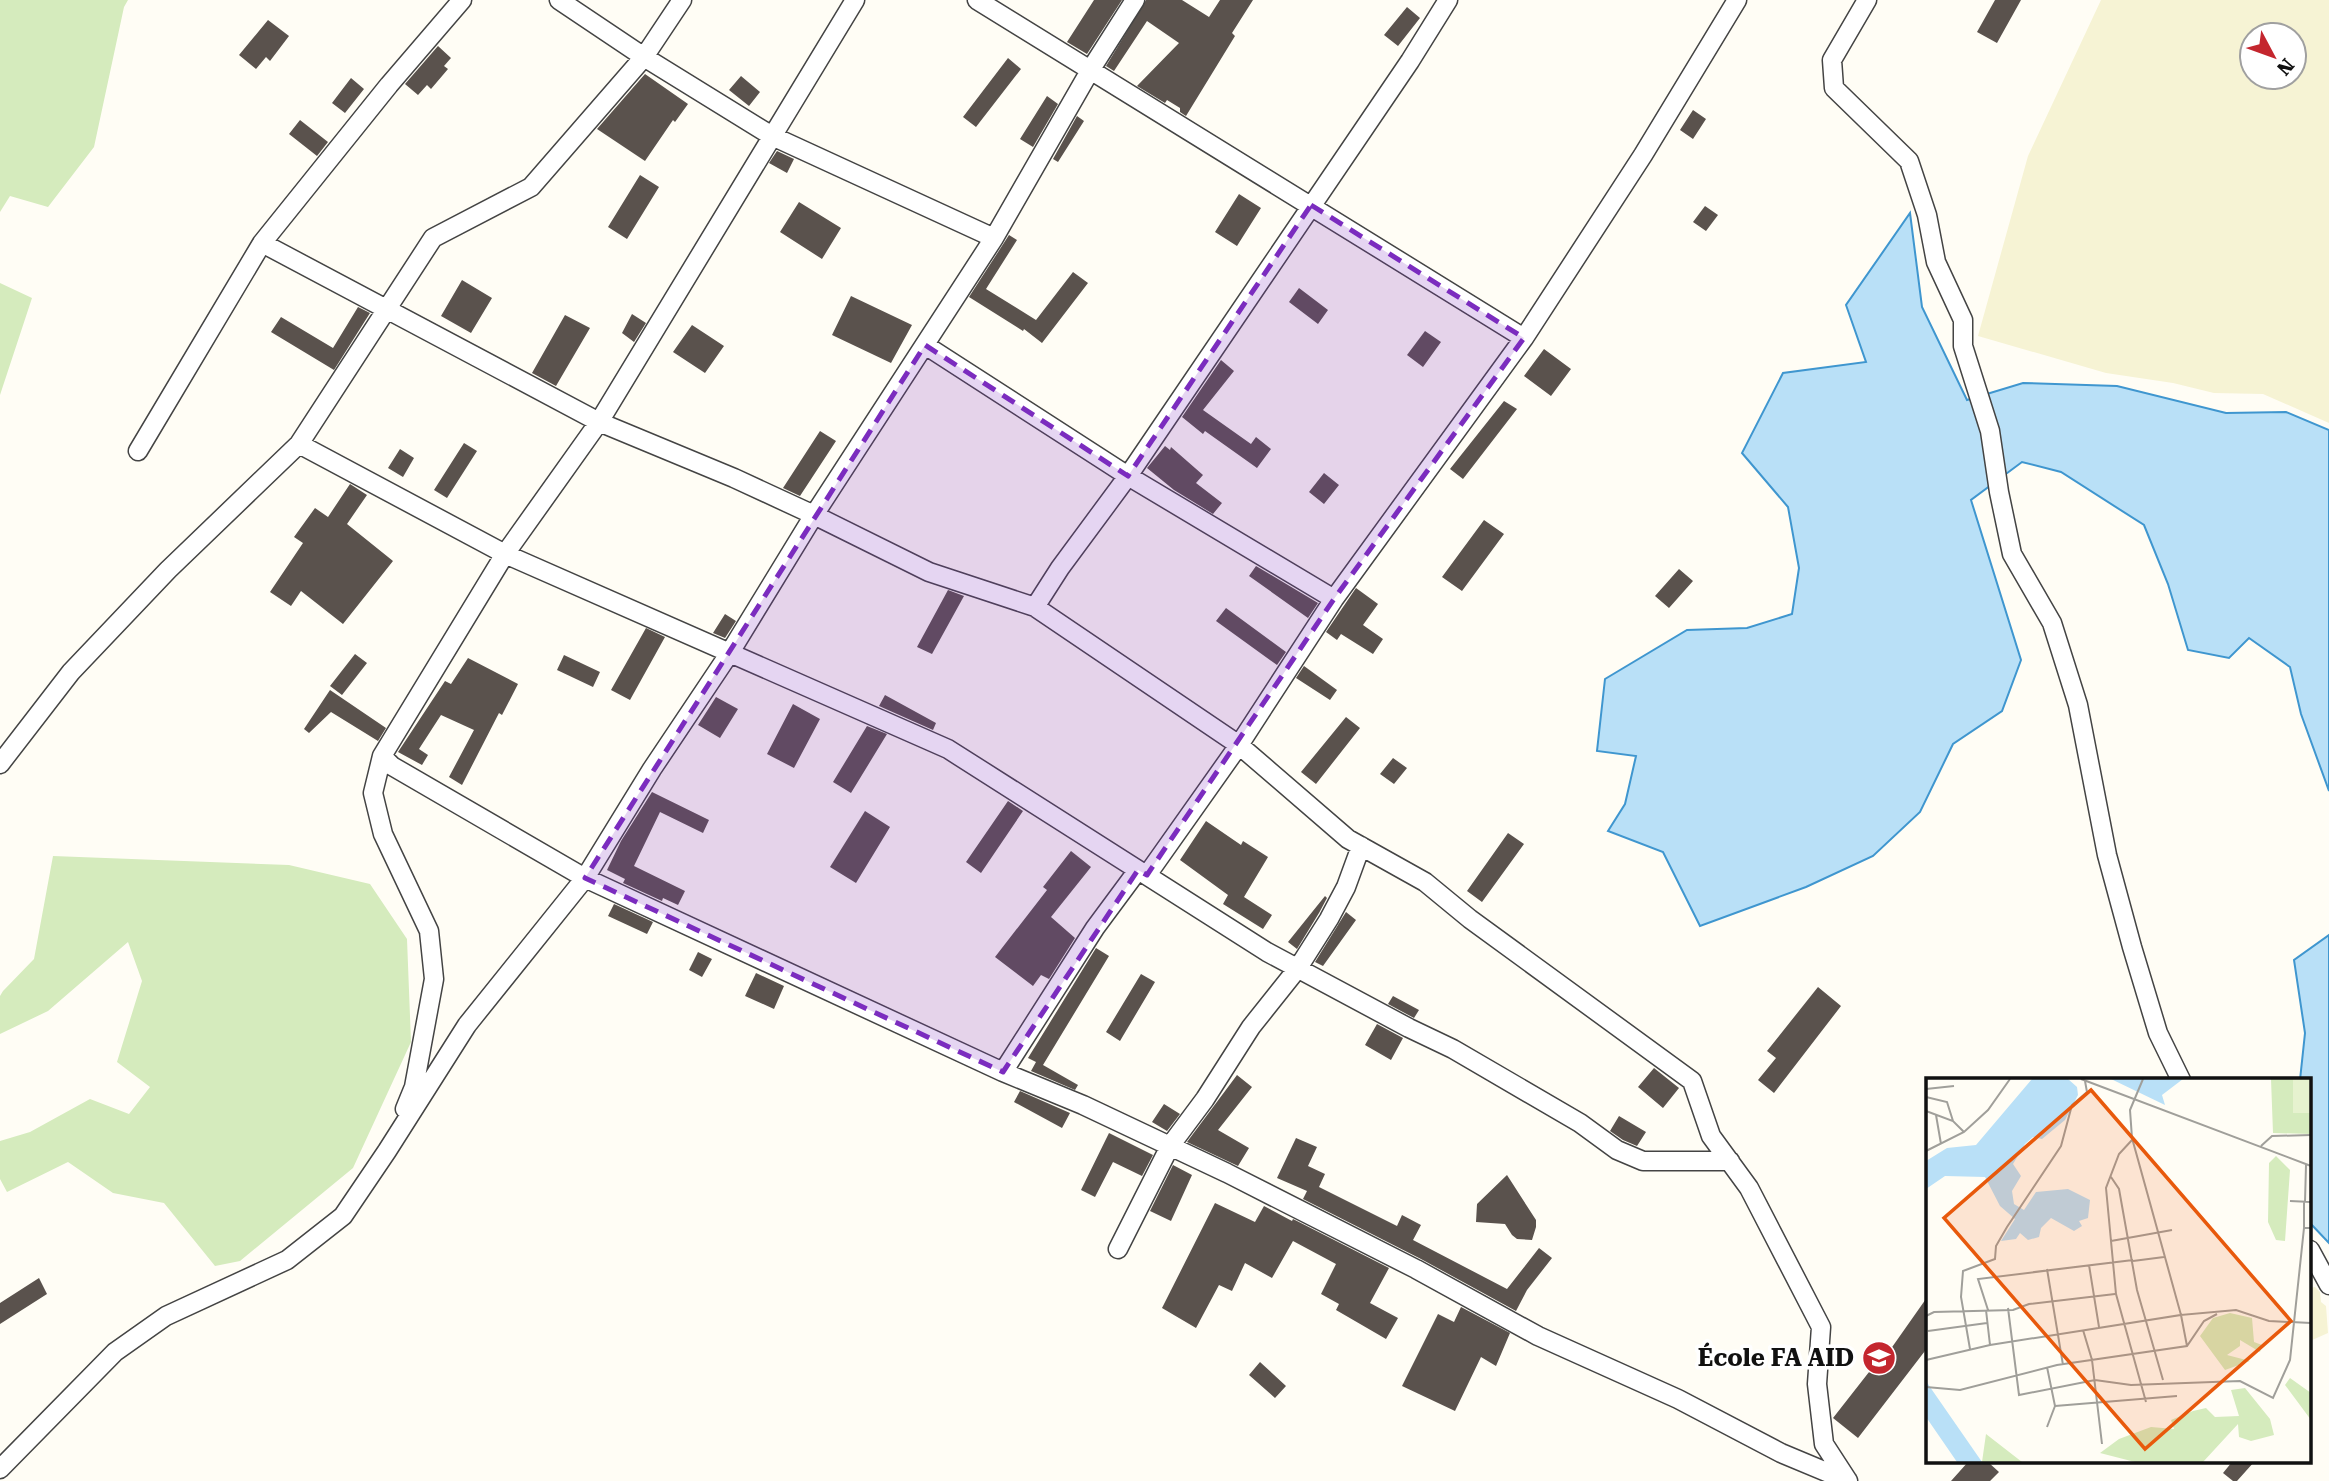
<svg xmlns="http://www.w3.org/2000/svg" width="2329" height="1481" font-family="'Roboto Serif',serif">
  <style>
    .farmland { fill: #f6f3d4; fill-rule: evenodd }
    .green { fill: #d5ebbd }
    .water { fill: #b9e0f7; stroke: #3f96cf; stroke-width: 2 }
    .building { fill: #5a524d }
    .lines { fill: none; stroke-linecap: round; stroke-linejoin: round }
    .street-casing { stroke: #444; stroke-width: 21 }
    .street { stroke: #fff; stroke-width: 18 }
    .marked { fill: #7b2cbf; fill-opacity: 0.2; stroke: #7b2cbf; stroke-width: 5; stroke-dasharray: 14 9; stroke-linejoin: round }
    .labels { text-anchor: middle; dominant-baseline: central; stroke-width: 7; stroke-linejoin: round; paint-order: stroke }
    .poi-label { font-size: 24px; font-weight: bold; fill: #111; stroke: #fff; text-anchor: end }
    .inset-road { fill: none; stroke: #a09f9a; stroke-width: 2 }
    .view { fill: #e8590c; fill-opacity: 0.15; stroke: #e8590c; stroke-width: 3.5 }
    .inset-edge { fill: none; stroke: #111; stroke-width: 3.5 }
  </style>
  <rect width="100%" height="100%" fill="#fffdf5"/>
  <path class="farmland" d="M2101,0H2329V423L2263,394L2214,393L2173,383L2106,373L1978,336L2028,156ZM2252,35H2294V77H2252Z
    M2315,1287L2320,1292L2321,1302L2326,1306L2328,1333L2310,1341V1288Z"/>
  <path class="green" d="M0,0H128L124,7L94,147L48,207L10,196L0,212Z
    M0,283L32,298L0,395Z
    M53,856L289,865L370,884L407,939L411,1042L353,1168L240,1261L215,1266L164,1203L113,1193L68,1162L7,1192L0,1179V1141L30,1132L90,1099L129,1114L150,1087L117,1062L142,981L128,942L48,1011L0,1034V996L3,991L34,959Z"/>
  <path class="water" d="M1910,213L1922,307L1967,400L2023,383L2117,386L2226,413L2286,412L2329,430V791L2301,714L2290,667L2249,638L2229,658L2188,650L2168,584L2144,525L2061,472L2022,462L1971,500L2021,660L2002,711L1953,744L1920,812L1873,856L1806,887L1700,926L1663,852L1608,831L1625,804L1636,756L1597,751L1605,679L1687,630L1747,628L1792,614L1799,568L1788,507L1742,453L1783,373L1866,362L1846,305Z
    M2329,935V1243L2310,1223V1080H2300L2305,1033L2294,960Z"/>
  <path class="building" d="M1094,0H1122L1087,54L1067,42Z
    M1146,0H1182L1209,17L1220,0H1253L1232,33L1235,36L1186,116L1180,112V108L1167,100L1165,103L1137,86L1179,43L1147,21L1114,71L1106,66Z
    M1995,0H2021L1997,43L1977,32Z
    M1407,7L1420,18L1398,46L1384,35Z
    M268,20L289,36L270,61L266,57L256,69L239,55Z
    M438,46L451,58L444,66L448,69L431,89L427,85L418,95L405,84Z
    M1008,58L1021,69L976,127L963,117Z
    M645,74L688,104L675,122L673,120L645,161L597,129Z
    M741,76L760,92L749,106L729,90Z
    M351,78L364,89L345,113L332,103Z
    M1047,96L1058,104L1033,147L1020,139Z
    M1693,110L1706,119L1693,139L1680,130Z
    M1077,116L1084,121L1058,162L1053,159Z
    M300,120L328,142L317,156L289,134Z
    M777,151L794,159L787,173L769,163Z
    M640,175L659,187L627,239L608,227Z
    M1239,194L1261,208L1237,246L1215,232Z
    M799,202L841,228L822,259L780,232Z
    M1705,206L1718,215L1706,231L1693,222Z
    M1009,235L1017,240L986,289L1036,320L1073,272L1088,283L1042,343L1024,329L1023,331L969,297Z
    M462,280L492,298L471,333L441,316Z
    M1299,288L1328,310L1318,324L1289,302Z
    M851,296L912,325L891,363L832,335Z
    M358,307L370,313L334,370L271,332L281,317L333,348Z
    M632,314L646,323L634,342L622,333Z
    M565,315L590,328L556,386L532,373Z
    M692,325L724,346L705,373L673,352Z
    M1425,331L1441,342L1423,367L1407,355Z
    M1544,349L1571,369L1551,396L1524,376Z
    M1221,360L1234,371L1203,410L1251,444L1256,437L1271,449L1257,468L1205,431L1203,434L1182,417Z
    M1504,401L1517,409L1463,479L1450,469Z
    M820,431L836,441L800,496L783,488Z
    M464,443L477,451L447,498L434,490Z
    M1165,446L1170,450L1171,447L1203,475L1196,483L1222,503L1213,514L1174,490L1147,468Z
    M400,449L414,458L403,477L388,468Z
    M1324,473L1339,485L1324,504L1309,492Z
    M350,484L367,495L347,524L393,561L343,624L301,591L291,606L270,592L303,543L294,537L315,508L328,517Z
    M1484,520L1504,534L1462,591L1442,577Z
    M1256,566L1318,603L1308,618L1249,576Z
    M1679,569L1693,581L1669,608L1655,596Z
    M1356,588L1378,604L1363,625L1383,639L1373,654L1341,634L1337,640L1326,632Z
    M948,590L964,596L932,654L917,647Z
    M1226,608L1286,652L1277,665L1216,621Z
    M725,614L736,621L725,638L713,633Z
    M646,628L665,637L630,700L611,690Z
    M355,654L367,663L342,695L330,686Z
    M564,655L600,672L593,687L557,670Z
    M468,658L518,684L502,715L499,713L462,785L449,777L474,730L441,715L419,749L428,755L422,765L398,752L445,681L451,684Z
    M1304,666L1337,690L1330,700L1296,678Z
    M330,690L386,728L378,741L331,712L309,733L304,729Z
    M885,695L936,723L933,730L879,706Z
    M716,697L738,709L720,738L698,725Z
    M793,704L820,719L794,768L767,754Z
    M1346,717L1360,728L1316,784L1301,772Z
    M867,726L887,734L851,793L833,782Z
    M1393,758L1407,768L1394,784L1380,774Z
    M652,792L709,820L703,833L660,812L634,866L685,891L678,905L663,898L662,901L623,883L625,879L607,870L621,841Z
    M1008,801L1023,811L981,873L966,862Z
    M865,811L890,827L856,883L830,867Z
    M1206,821L1241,845L1243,841L1268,857L1244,897L1272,915L1263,929L1223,904L1228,895L1180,860Z
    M1508,833L1524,844L1482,902L1467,891Z
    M1071,851L1091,867L1051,917L1075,938L1049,979L1041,975L1033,986L995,957L1047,890L1043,887Z
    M1325,896L1327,898L1319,913L1297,949L1288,942Z
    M614,904L653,922L647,934L608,916Z
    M1346,912L1356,920L1323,966L1315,962Z
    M1096,948L1109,956L1043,1065L1078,1085L1075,1090L1031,1071L1036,1062L1028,1058Z
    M698,952L712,959L702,977L689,970Z
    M756,973L784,986L774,1009L745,996Z
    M1141,974L1155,982L1120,1041L1106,1032Z
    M1818,987L1841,1006L1774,1093L1758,1080L1776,1058L1767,1051Z
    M1393,996L1419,1010L1414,1018L1388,1004Z
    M1377,1024L1403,1038L1391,1060L1365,1045Z
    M1654,1068L1679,1088L1663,1108L1638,1087Z
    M1237,1075L1252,1087L1218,1130L1249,1148L1238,1166L1187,1142Z
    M1020,1091L1070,1113L1062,1128L1014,1102Z
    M1164,1104L1180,1114L1167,1131L1152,1122Z
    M1619,1116L1646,1132L1637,1146L1623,1140L1610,1131Z
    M1109,1133L1153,1155L1142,1176L1113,1162L1095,1197L1081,1190Z
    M1296,1138L1317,1147L1308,1166L1325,1174L1319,1187L1397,1226L1402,1215L1421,1225L1413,1240L1507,1289L1539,1248L1552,1258L1527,1290L1516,1311L1421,1259L1303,1199L1307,1191L1277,1178Z
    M1173,1165L1192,1175L1171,1221L1150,1211Z
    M1507,1175L1536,1220V1227L1532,1240L1517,1239L1512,1235L1505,1224L1476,1222L1477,1204Z
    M1215,1203L1255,1222L1264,1206L1292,1221L1293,1219L1389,1268L1370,1303L1398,1318L1386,1339L1336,1310L1339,1304L1321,1294L1336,1264L1293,1241L1272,1278L1245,1263L1232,1291L1219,1285L1196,1328L1162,1308Z
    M39,1278L47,1294L0,1324V1303Z
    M1928,1296V1347L1858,1438L1833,1418L1880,1358L1883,1360Z
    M1461,1307L1510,1333L1496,1366L1481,1357L1455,1411L1402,1386L1438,1314L1454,1322Z
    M1260,1362L1286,1386L1275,1398L1249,1375Z
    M1968,1462H1988L1999,1472L1990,1481H1951Z
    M2232,1462H2254L2237,1481H2233L2223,1473Z"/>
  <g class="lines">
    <g class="street-casing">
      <path id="street" d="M559,0L644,57L772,136L994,238
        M977,0L1524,338
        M1867,0L1832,60L1834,88L1909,161L1927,215L1936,262L1963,320V346L1990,431L1999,492L2012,554L2052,623L2078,705L2107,855L2132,947L2158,1033L2181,1080
        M262,243L599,422L734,478L814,515L929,572L1035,607L1239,745L1348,839L1425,882L1470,919L1692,1081L1711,1136L1749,1188L1821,1327L1817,1384L1824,1444L1848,1481
        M925,345L1128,476L1334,599
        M299,444L505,554L948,749L1267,952L1409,1028L1453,1049L1580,1123L1617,1150L1643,1161H1730
        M138,451L262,243L389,85L462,0
        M1035,607L1060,568L1128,476L1410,61L1448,0
        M382,756L392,766L585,878L652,769L729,654L814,515L994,238L1091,69L1135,0
        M0,764L71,672L168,570L299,444L433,238L531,187L644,57L682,0
        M1147,875L1239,745L1334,599L1524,338L1643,155L1737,0
        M1003,1072L1095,928L1138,870
        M405,1109L414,1087L434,979L429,931L383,834L373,793L382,756L505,554L599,422L855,0
        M1118,1249L1170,1146L1205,1099L1251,1027L1298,968L1329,919L1346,887L1361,846
        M2310,1250L2329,1285
        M0,1469L115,1352L166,1316L287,1260L343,1216L387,1151L467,1025L585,878L1003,1072L1083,1105L1227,1173L1416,1269L1538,1336L1678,1399L1781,1453L1848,1481"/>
    </g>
    <use href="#street" class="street"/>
  </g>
  <path class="marked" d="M1311,205L1524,338L1334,599L1147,875L1138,870L1003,1072L585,878L925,345L1128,476Z"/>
  <defs>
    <g id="school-disc" transform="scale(1.75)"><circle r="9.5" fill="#c4262e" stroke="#fff"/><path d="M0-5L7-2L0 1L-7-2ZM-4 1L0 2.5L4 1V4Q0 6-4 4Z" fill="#fff"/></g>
  </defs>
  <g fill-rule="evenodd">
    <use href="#school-disc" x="1879" y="1358"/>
  </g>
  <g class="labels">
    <g class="poi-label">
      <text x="1854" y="1358">École FA AID</text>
    </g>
  </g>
  <g transform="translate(1926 1078)">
    <rect width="385" height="385" fill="#fffdf5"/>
    <path d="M345,1H385V56L347,55ZM350,78L364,92L359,163L350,162L342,144L343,85ZM304,235L326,240L328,264L336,267L334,274L314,262V268L301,277L324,283L299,292L274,258L287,240ZM364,300L385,315V342L359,307ZM319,310L344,341L348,357L325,363L313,359L312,346L277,384H209L174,375L193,361L225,349L248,351L245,342L267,333L280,330L289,339L313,338L305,312ZM60,356L96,384H56Z" fill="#d5ebbd"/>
    <path d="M367,1H385V35H367Z" fill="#e6f2cf"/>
    <path d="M106,1H142L151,9L152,17L139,42L116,61L107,59L99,66L87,86L95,98L86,113L88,126L98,132L110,114L142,111L164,122L162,140L153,143L156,148L148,153L125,140L115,150L113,159L102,162L94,155L90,161L75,163L89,141L74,128L59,99L19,98L0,111V83L21,70L50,67ZM185,1H257L236,17L239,27ZM0,303L4,309L56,384H31L0,339Z" fill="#b9e0f7"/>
    <path class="inset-road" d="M155,1L385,88M217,1L204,32L206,60L255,237L310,232L343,243L385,245M0,11L28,8M0,19L21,24L27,43M0,33L27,43L38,54M10,37L15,66M206,62L193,76L180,110L190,216L220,324M335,68L346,58L385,57M0,73L38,54L62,32L84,1M185,99L193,111L211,212L237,302M364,123L385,124M379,124L380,87M378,149V124M185,163L246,152M207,183L238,179M163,187L173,249M121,191L137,287M82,230L93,317L169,302L205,307L314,303L347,320L364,282L378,150H385M60,232L64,267M62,232L52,201L207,182M0,238L8,234L87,232L103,226L189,216M157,252L166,282L176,366M2,253L61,245M44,271L35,219L37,193L69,181L70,168L81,149L135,68L146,27L161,14L159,3M0,282L64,267L255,237L261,268M0,309L34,312L131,287L261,268L278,243L291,236M129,328L251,318M121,349L129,328L121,289"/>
    <path class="view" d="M165,12L365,243L219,371L18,140Z"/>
    <rect width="385" height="385" class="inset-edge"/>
  </g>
  <g transform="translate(2273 56) rotate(131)"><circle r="33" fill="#ffffff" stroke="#a0a0a0" stroke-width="2"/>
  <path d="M0-5L12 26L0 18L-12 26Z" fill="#c4262e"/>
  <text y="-10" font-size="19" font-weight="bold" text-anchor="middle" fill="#111111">N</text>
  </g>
</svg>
